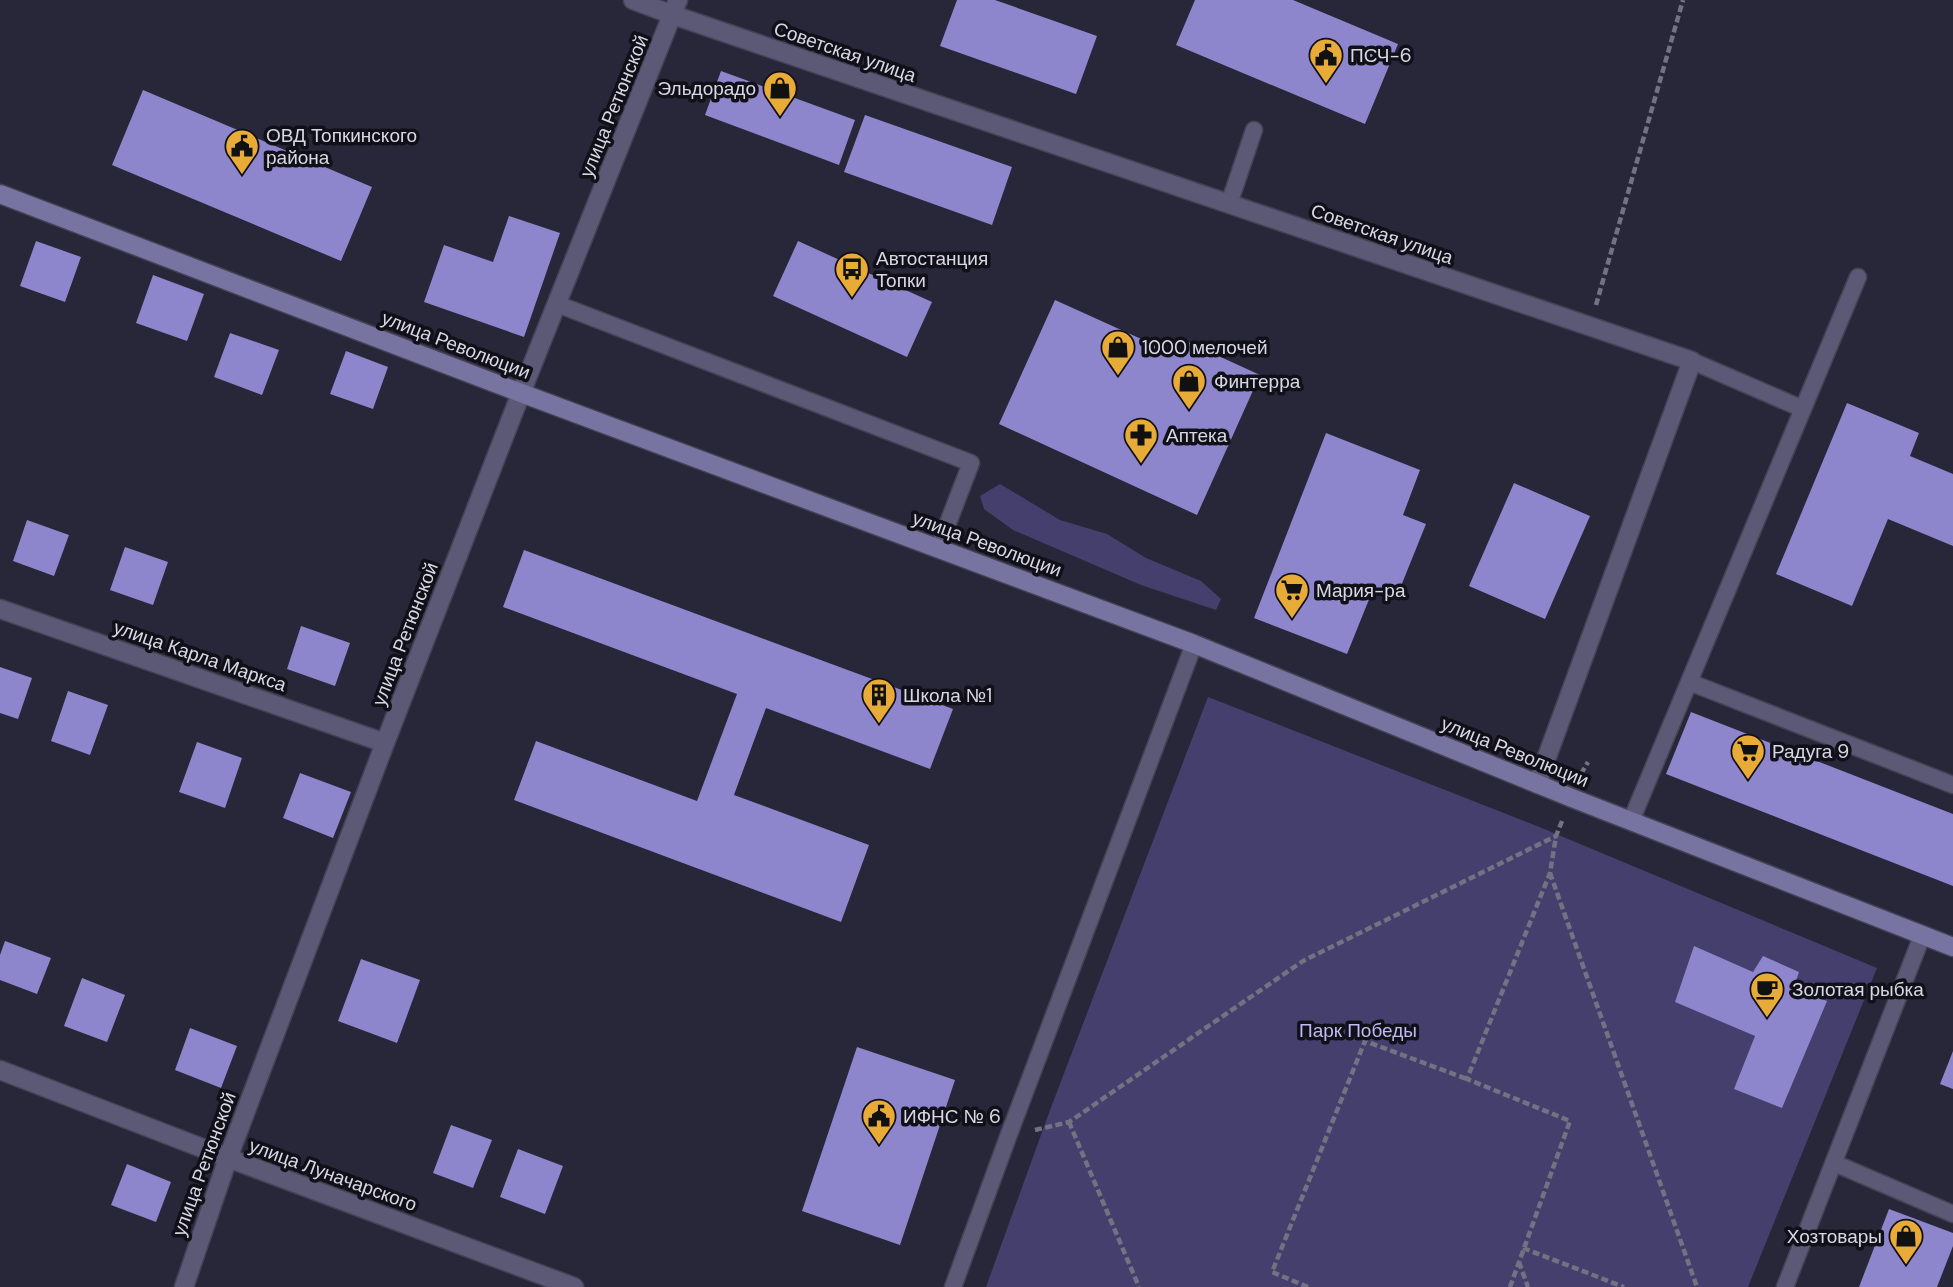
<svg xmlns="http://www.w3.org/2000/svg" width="1953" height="1287" font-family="'DM Sans',sans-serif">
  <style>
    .green { fill: #453f6e }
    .building { fill: #8d86cc }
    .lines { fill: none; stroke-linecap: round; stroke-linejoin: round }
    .lane-casing { stroke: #444255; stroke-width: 19 }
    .street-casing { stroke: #444255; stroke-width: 21 }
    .secondary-casing { stroke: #444255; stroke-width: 21 }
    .path { stroke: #737282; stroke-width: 4.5; stroke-dasharray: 7 3.5; stroke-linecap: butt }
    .lane { stroke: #5b5976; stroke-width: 16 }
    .street { stroke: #5b5976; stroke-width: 18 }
    .secondary { stroke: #7874a2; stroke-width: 18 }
    .labels { text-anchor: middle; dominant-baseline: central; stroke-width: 7; stroke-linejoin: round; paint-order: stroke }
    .street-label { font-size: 19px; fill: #d8d8e5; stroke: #111019 }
    .poi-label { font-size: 19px; fill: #d8d8e5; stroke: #111019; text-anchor: start }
    .park-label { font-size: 19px; fill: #bebaf2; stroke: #111019 }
  </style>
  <rect width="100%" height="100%" fill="#282639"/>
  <path class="green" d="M1000,484L1060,520L1107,534L1146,558L1201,581L1221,599L1216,610L1141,585L1013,530L984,509L980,496Z
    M1208,697L1537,826L1877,968L1748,1287H986L1050,1110Z"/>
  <path class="building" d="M957,0H995L1097,36L1076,94L940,46Z
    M1195,0H1293L1398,44L1365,124L1176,45Z
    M721,71L855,120L839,165L705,115Z
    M143,90L372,187L341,261L112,165Z
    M865,115L1012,167L992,225L844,172Z
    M509,216L560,233L524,337L424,302L444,245L493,262Z
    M36,241L81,257L65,302L20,286Z
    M798,241L932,302L907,357L773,296Z
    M153,275L204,294L187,341L136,323Z
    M1055,300L1181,357L1188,342L1260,375L1197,515L999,424Z
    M230,333L279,350L262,395L214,377Z
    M346,351L388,367L373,409L330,394Z
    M1847,403L1919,433L1910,456L1953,474V546L1888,519L1852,606L1776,574Z
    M1326,433L1420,470L1403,515L1426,524L1397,596L1374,587L1347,654L1254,618Z
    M1514,483L1590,516L1545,619L1469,586Z
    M27,520L69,535L54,576L13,561Z
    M125,547L168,562L153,605L110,590Z
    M524,550L953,709L930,769L766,708L734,795L869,845L841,922L514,800L536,741L697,801L737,694L503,607Z
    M301,626L350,643L335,686L287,669Z
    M0,667L32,678L18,719L0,713Z
    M68,691L108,705L90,755L51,741Z
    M1691,712L1953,814V886L1666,774Z
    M197,742L242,758L225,808L179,792Z
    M300,773L351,792L333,838L283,818Z
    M5,941L51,958L37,994L0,980V955Z
    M1694,946L1753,972L1763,956L1799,972L1794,987L1827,1001L1782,1108L1734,1089L1755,1036L1675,1002Z
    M361,959L420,980L397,1043L338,1021Z
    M82,978L125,995L107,1042L64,1026Z
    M190,1028L237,1046L221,1088L175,1070Z
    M857,1047L955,1080L900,1245L802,1211Z
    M1953,1051V1089L1940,1084Z
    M451,1125L492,1140L473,1188L433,1173Z
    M518,1149L563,1166L545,1214L500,1197Z
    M127,1164L171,1182L156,1222L111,1205Z
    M1889,1209L1953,1233V1246L1937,1287H1859Z"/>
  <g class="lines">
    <g class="lane-casing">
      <path id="lane" d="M1229,204L1254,130
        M557,304L971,463L938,549
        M1692,361L1803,409
        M1689,682L1953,785
        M1631,821L1858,277
        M1834,1163L1953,1214
        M953,1287L1008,1137L1194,644
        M1785,1287L1922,936"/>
    </g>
    <g class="street-casing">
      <path id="street" d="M633,0L673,15L1692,361L1537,784
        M0,609L385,743
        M0,1070L228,1158L574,1287
        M184,1287L228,1158L385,743L521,393L678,0"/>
    </g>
    <g class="secondary-casing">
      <path id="secondary" d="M0,194L521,393L1194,644L1572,798L1953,947"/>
    </g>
    <path class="path" d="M1596,305L1683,0
      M1581,774L1588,762
      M1550,873L1697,1287
      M1069,1122L1139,1287
      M1035,1130L1069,1122L1303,961L1556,836
      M1523,1248L1624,1287
      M1519,1262L1528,1287
      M1308,1287L1272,1272L1365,1041L1467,1079
      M1510,1287L1570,1121L1467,1079L1550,873L1556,836L1562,821"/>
    <use href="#lane" class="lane"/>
    <use href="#street" class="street"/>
    <use href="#secondary" class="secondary"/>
  </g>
  <defs>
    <g id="civic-pin" transform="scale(1.75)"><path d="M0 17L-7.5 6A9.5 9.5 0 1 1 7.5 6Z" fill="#e9ab38" stroke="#111019"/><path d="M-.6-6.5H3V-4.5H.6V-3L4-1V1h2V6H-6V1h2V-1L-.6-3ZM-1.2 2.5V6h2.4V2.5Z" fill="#111"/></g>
    <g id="shop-pin" transform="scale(1.75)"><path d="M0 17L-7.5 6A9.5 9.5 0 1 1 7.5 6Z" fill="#e9ab38" stroke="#111019"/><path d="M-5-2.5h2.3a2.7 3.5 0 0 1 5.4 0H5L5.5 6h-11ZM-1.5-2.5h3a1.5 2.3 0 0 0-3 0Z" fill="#111"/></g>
    <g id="bus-pin" transform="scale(1.75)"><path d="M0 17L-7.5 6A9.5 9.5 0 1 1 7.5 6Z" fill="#e9ab38" stroke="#111019"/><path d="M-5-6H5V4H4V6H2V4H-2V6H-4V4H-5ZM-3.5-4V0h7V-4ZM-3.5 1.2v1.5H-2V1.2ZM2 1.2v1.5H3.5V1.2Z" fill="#111"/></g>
    <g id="pharmacy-pin" transform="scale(1.75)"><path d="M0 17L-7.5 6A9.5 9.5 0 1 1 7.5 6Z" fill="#e9ab38" stroke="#111019"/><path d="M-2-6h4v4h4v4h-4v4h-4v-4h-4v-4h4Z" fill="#111"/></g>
    <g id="supermarket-pin" transform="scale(1.75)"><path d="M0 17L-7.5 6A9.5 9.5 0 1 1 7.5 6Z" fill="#e9ab38" stroke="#111019"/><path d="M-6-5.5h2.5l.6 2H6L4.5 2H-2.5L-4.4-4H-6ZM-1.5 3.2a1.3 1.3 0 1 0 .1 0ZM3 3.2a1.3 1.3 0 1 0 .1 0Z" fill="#111"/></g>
    <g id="building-pin" transform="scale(1.75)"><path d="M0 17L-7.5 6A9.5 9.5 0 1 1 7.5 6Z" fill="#e9ab38" stroke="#111019"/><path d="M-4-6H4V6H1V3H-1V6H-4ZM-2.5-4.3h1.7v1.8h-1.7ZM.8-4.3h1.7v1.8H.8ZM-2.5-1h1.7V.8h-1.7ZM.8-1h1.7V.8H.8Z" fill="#111"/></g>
    <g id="cafe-pin" transform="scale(1.75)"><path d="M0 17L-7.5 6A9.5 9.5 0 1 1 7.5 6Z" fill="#e9ab38" stroke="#111019"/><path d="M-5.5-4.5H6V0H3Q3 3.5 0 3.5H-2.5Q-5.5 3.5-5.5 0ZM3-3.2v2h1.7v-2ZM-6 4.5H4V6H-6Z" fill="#111"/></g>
  </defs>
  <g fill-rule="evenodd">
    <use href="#civic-pin" x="1326" y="55"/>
    <use href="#shop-pin" x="780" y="88"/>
    <use href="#civic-pin" x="242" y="146"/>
    <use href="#bus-pin" x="852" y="269"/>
    <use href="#shop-pin" x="1118" y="347"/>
    <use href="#shop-pin" x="1189" y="381"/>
    <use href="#pharmacy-pin" x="1141" y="435"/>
    <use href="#supermarket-pin" x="1292" y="590"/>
    <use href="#building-pin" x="879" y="695"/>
    <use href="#supermarket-pin" x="1748" y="751"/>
    <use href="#cafe-pin" x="1767" y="989"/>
    <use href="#civic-pin" x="879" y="1116"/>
    <use href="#shop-pin" x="1906" y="1236"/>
  </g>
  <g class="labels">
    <g class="street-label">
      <text transform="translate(845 52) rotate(19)">Советская улица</text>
      <text transform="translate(614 106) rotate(-68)">улица Ретюнской</text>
      <text transform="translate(1382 234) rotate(19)">Советская улица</text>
      <text transform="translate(456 345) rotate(21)">улица Революции</text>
      <text transform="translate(987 544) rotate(20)">улица Революции</text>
      <text transform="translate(405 634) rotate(-69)">улица Ретюнской</text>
      <text transform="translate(200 656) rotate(19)">улица Карла Маркса</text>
      <text transform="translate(1515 752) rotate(22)">улица Революции</text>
      <text transform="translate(204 1164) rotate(-70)">улица Ретюнской</text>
      <text transform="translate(333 1175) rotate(20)">улица Луначарского</text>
    </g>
    <g class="poi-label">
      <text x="1350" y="55">ПСЧ-6</text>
      <text x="756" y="88" text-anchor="end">Эльдорадо</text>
      <text x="266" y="135">ОВД Топкинского<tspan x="266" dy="22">района</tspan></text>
      <text x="876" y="258">Автостанция<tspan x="876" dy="22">Топки</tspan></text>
      <text x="1142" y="347">1000 мелочей</text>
      <text x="1214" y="381">Финтерра</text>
      <text x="1166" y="435">Аптека</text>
      <text x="1316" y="590">Мария-ра</text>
      <text x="903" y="695">Школа №1</text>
      <text x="1772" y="751">Радуга 9</text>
      <text x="1792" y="989">Золотая рыбка</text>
      <text x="903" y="1116">ИФНС № 6</text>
      <text x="1882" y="1236" text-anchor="end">Хозтовары</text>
    </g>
    <g class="park-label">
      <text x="1358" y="1030">Парк Победы</text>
    </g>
  </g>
</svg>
